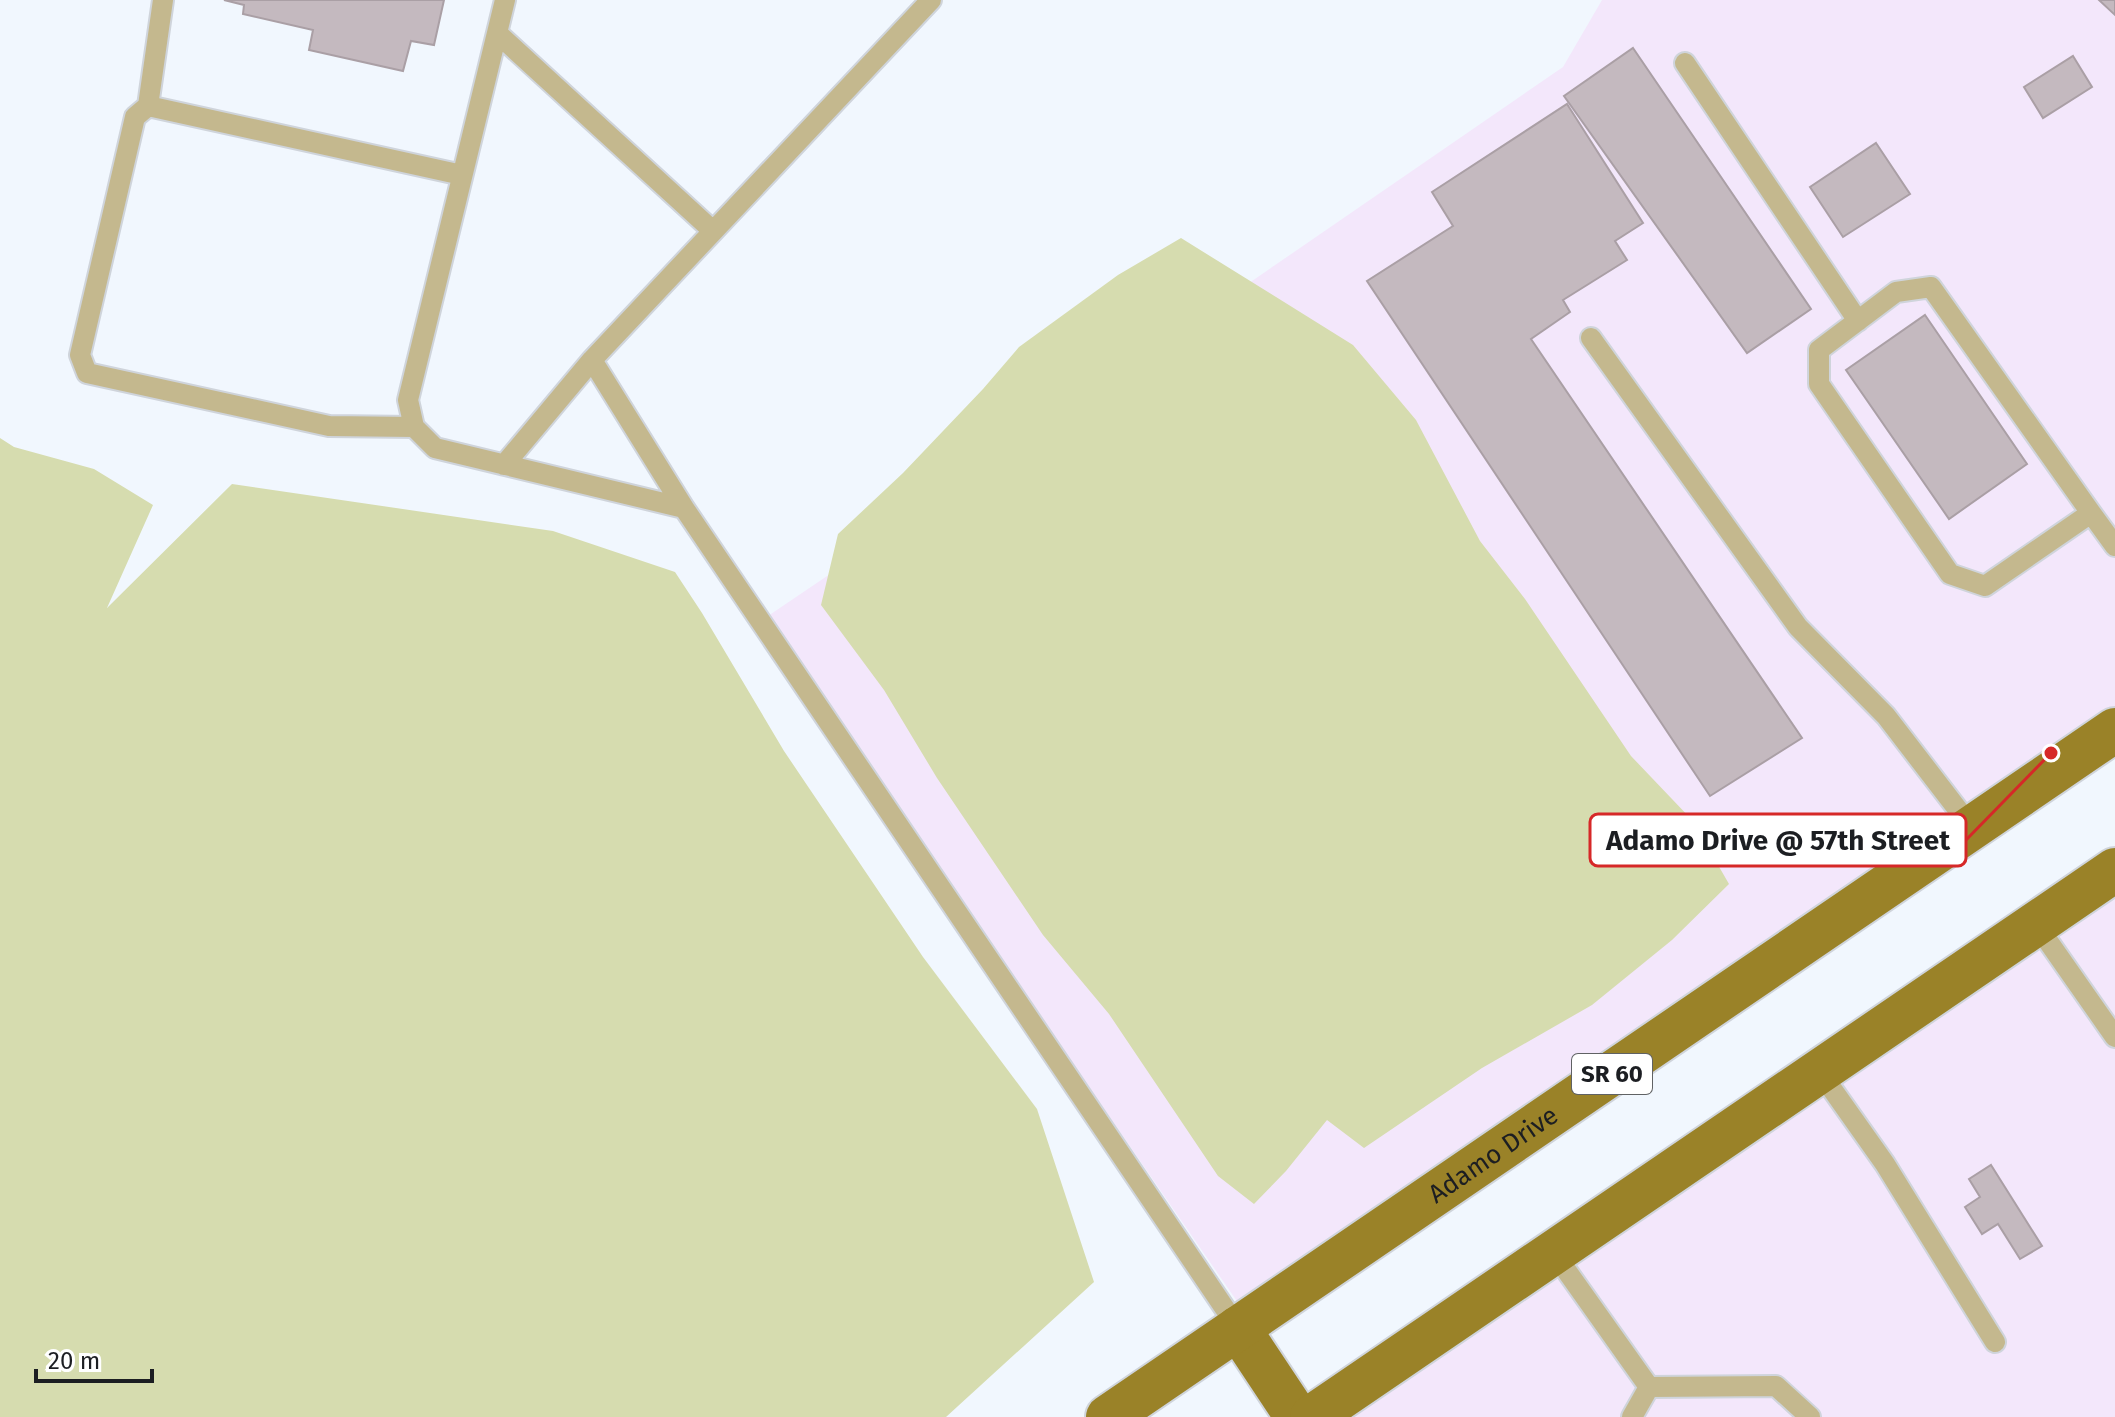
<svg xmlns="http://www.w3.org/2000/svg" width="2115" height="1417" font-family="'Fira Sans',sans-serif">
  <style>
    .industrial { fill: #f3e7fb }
    .green { fill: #d6dcaf }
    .building { fill: #c4b9bf; stroke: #aa9fa5; stroke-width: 2 }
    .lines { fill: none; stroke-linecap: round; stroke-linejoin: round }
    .lane-casing { stroke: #cfd4db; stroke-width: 24 }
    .primary-casing { stroke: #cfd4db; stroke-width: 48 }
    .lane { stroke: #c4b88e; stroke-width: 20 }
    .primary { stroke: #9a8228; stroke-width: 44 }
    .labels { text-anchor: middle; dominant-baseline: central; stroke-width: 6; stroke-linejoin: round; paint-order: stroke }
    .shield { fill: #fff; stroke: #606264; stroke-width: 2 }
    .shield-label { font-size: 24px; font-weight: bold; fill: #1c1e22 }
    .street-label { font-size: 26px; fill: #1c1e22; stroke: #fff }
    .leader { fill: none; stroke: #d62828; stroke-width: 3 }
    .callout-dot { fill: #d62828; stroke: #fff; stroke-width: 3 }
    .callout { fill: #fff; stroke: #d62828; stroke-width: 3 }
    .callout-label { font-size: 28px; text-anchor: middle; font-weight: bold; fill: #1c1e22 }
  </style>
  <rect width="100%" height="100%" fill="#f1f7fe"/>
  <path class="industrial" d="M1602,0H2115V717L1252,1323L765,618L947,495L1159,345L1563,67Z
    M2115,894V1417H1348Z"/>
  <path class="green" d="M1181,238L1353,345L1416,420L1480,541L1525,599L1631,756L1692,820L1729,884L1672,940L1592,1005L1482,1068L1364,1148L1327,1120L1286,1171L1254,1204L1218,1176L1109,1014L1043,935L937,778L884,690L821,605L838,534L903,473L983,389L1019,347L1118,275Z
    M0,438L14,447L94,469L153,505L107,608L232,484L553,531L675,572L702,613L784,751L923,957L1037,1109L1094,1282L946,1417H0Z"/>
  <path class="building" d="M224,0H444L434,45L411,41L403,71L309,50L313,30L243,14L244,5Z
    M2099,0H2115V15Z
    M1633,48L1811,309L1747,353L1564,96Z
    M2073,56L2092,87L2043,118L2024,87Z
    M1567,104L1643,223L1615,241L1627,260L1563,300L1570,312L1531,339L1802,738L1710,796L1367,281L1453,226L1432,192Z
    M1876,143L1910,194L1843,237L1810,187Z
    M1925,315L2027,464L1949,519L1846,370Z
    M1991,1165L2042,1246L2020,1259L1998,1224L1982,1234L1965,1207L1980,1197L1969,1179Z"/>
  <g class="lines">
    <g class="lane-casing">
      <path id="lane" d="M505,0L408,400L414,427L435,448L684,508
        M931,0L592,360L684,508L1238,1328
        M497,33L713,231
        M1685,63L1858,321
        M148,106L163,0
        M1591,338L1798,627L1886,716L1972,828
        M414,427L329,426L87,373L80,355L135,117L148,106L462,175
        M504,465L592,360
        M2091,513L1985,586L1950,574L1819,384V350L1896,292L1931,287L2091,513L2115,546
        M2036,924L2115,1037
        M1820,1072L1885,1164L1995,1342
        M1554,1253L1649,1387
        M1649,1387L1776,1386L1810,1417
        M1632,1417L1649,1387"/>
    </g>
    <g class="primary-casing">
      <g id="primary">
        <path d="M1238,1328L1297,1417"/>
        <path id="s1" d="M1108,1417L2115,730"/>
        <path d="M1312,1417L2115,870"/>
      </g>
    </g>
    <use href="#lane" class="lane"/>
    <use href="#primary" class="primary"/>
  </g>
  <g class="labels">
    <rect class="shield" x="1572" y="1054" width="80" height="40" rx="6"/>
    <g class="shield-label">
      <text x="1612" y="1074">SR 60</text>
    </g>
    <g class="street-label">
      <text stroke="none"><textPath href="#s1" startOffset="466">Adamo Drive</textPath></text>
    </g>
  </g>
  <path class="leader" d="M2051 753L1966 840"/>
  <circle class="callout-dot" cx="2051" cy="753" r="8"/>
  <rect class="callout" x="1590" y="814" width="376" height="52" rx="8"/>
  <g class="callout-label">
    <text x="1778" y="850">Adamo Drive @ 57th Street</text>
  </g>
  <path d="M36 1369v12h116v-12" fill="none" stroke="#1c1e22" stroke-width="4"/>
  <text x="48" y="1369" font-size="24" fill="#1c1e22" stroke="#ffffff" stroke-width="6" paint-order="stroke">20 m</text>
</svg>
